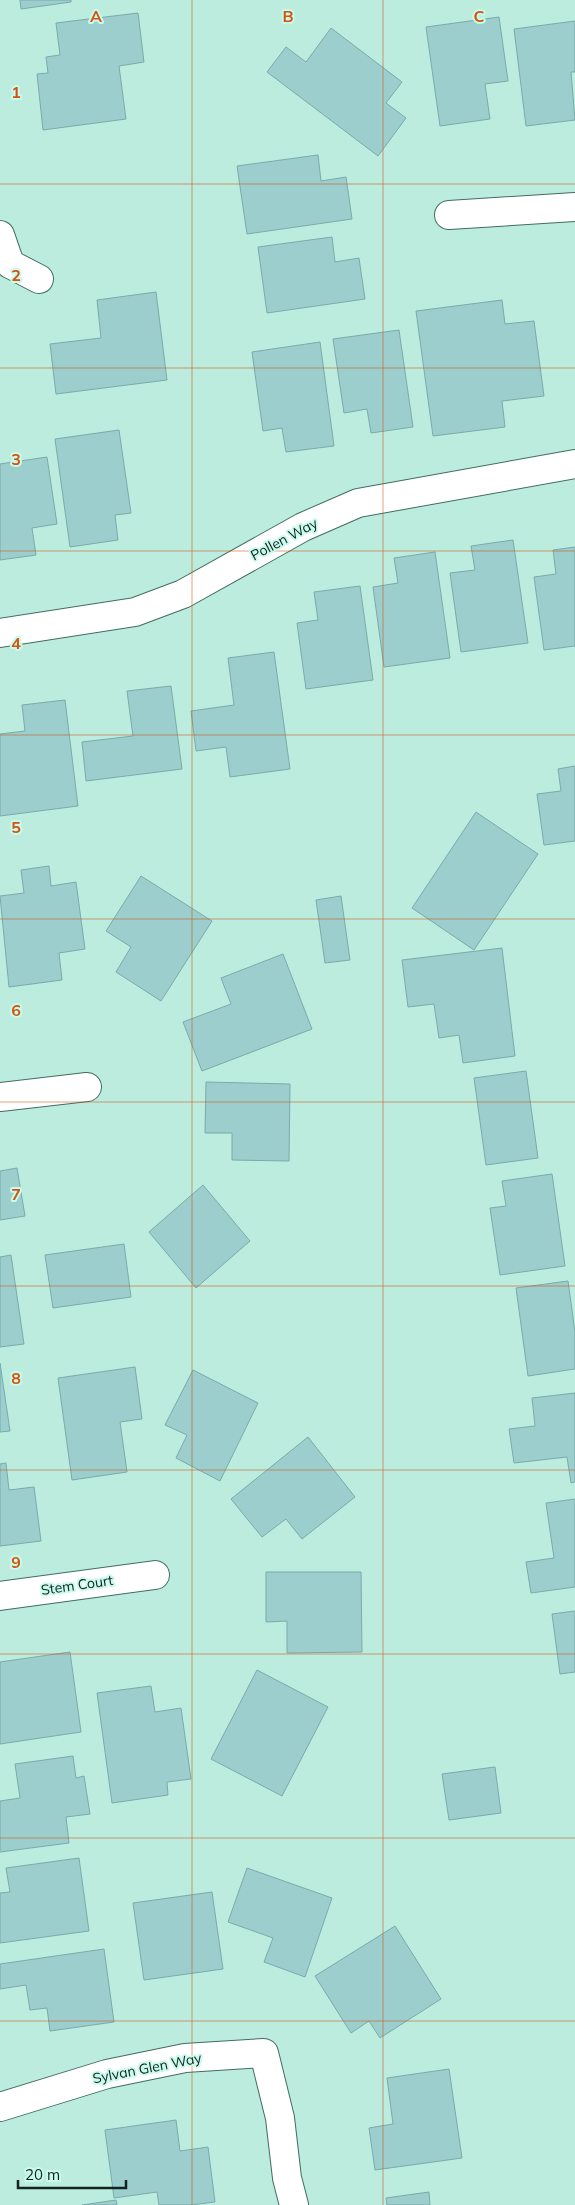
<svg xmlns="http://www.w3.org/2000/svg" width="575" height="2205" font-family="Mulish,sans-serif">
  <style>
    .building { fill: #9bcecd; stroke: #79abaa }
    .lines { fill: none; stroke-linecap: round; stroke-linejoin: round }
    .minor-casing { stroke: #416d61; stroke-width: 30 }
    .minor { stroke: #fff; stroke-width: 28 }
    .grid { fill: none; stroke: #d2540e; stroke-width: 1; stroke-opacity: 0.55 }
    .labels { text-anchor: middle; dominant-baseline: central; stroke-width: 4; stroke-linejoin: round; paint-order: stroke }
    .street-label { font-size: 14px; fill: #11241f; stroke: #c9faeb }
    .grid-label { font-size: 16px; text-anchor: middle; font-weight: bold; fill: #d2540e; stroke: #c9faeb; stroke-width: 4; stroke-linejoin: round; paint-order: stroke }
  </style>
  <rect width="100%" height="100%" fill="#bcecde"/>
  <path class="building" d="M20,0H71V2L21,9Z
    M138,13L144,62L119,66L126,119L43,130L37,74L48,73L46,57L60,55L56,23Z
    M499,17L508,81L485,84L490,119L440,126L426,27Z
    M575,21V72H571L575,120L526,126L514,29Z
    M331,28L402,82L386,103L406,118L378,156L267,72L286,47L306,62Z
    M318,155L321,181L346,177L352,219L247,234L237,166Z
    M332,237L335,262L359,258L365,299L267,313L258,247Z
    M156,292L167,380L56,394L50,344L101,338L97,300Z
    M502,300L505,324L534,321L544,396L502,401L505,427L433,436L416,311Z
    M399,330L413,427L371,433L367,409L344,413L333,339Z
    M320,342L334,446L286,452L282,428L263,431L252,352Z
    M119,430L131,513L115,515L118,540L70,547L55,439Z
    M47,457L57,524L32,528L36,555L0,560V464Z
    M513,540L528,643L461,652L450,573L475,570L471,546Z
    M575,547V646L544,650L534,577L556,574L553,550Z
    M435,552L450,658L384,667L373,587L398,583L394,558Z
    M360,586L373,680L306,689L297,623L318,620L314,592Z
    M274,652L290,769L230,777L226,747L196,751L191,711L234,705L228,658Z
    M171,686L182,769L86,781L82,742L133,736L127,691Z
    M65,700L78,806L0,816V734L25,731L22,705Z
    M575,766V841L544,845L537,794L561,791L558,769Z
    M476,812L538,854L474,950L412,908Z
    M49,866L51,886L76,882L85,949L59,953L62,980L9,987L0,896L24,893L21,870Z
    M141,876L212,921L161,1001L116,972L131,947L106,931Z
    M341,896L350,960L325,963L316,900Z
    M502,948L515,1056L463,1063L459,1035L439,1038L434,1004L408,1007L402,960Z
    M283,954L312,1029L202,1071L183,1022L231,1004L221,978Z
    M526,1071L538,1158L486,1165L474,1078Z
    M206,1082L290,1084L289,1161L232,1160V1133H205Z
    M17,1168L25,1216L0,1220V1171Z
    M552,1174L565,1266L500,1275L490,1208L506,1206L502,1181Z
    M203,1185L250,1241L196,1288L149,1232Z
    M124,1244L131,1297L53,1308L45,1255Z
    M11,1255L24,1344L0,1347V1257Z
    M568,1281L575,1332V1369L528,1376L516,1288Z
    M0,1363L10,1431L0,1432Z
    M135,1367L142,1419L120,1422L127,1472L72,1480L58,1378Z
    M193,1370L258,1403L220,1481L176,1458L187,1435L165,1425Z
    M575,1393V1482L571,1483L567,1457L514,1463L509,1429L535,1426L532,1398Z
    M308,1437L355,1497L302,1539L286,1519L262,1537L231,1499Z
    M6,1463L9,1490L34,1487L41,1541L0,1546V1464Z
    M575,1499V1587L531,1593L526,1562L554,1558L546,1503Z
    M266,1572H361L362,1652L287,1653V1621L266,1622Z
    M575,1611V1672L560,1674L552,1614Z
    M70,1652L81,1732L0,1744V1662Z
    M257,1670L328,1707L282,1796L211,1759Z
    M151,1686L155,1712L181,1708L191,1779L167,1782L168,1795L112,1803L97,1693Z
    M73,1756L76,1778L84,1776L90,1814L66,1817L69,1843L0,1852V1801L20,1798L15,1764Z
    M495,1767L501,1813L449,1820L442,1774Z
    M79,1858L89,1931L0,1943V1893L10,1892L6,1868Z
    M247,1868L332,1898L305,1977L264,1962L273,1938L228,1922Z
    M212,1892L223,1969L144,1980L133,1903Z
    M395,1926L441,1999L380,2038L369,2021L351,2033L315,1976Z
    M104,1949L114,2022L50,2031L47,2008L30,2010L26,1985L0,1989V1964Z
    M449,2069L462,2158L375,2170L369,2128L393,2124L387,2078Z
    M176,2120L180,2151L208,2147L215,2202L191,2205H159L157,2192L114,2198L105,2130Z
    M429,2192L430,2205H387L386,2198Z
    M116,2200L117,2205H82Z"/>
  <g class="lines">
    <g class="minor-casing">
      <path id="minor" d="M449,215L575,207
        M0,235L10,264L39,279
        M0,633L135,612L183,594L303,527L358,503L575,464
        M0,1097L87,1087
        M0,1596L155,1575
        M0,2107L107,2074L185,2058L264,2053L280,2118L287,2178L294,2205"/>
    </g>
    <use href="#minor" class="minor"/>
  </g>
  <path class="grid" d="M192,0V2205M383,0V2205M0,184H575M0,368H575M0,551H575M0,735H575M0,919H575M0,1102H575M0,1286H575M0,1470H575M0,1654H575M0,1838H575M0,2021H575"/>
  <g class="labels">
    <g class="street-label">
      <text transform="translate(284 539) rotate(-28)">Pollen Way</text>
      <text transform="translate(77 1585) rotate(-8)">Stem Court</text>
      <text transform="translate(147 2068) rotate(-11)">Sylvan Glen Way</text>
    </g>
  </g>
  <g class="grid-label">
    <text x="96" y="22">A</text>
    <text x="288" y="22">B</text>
    <text x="479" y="22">C</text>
    <text x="16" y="98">1</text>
    <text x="16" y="281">2</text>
    <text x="16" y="465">3</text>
    <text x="16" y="649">4</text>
    <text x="16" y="833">5</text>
    <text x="16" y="1016">6</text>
    <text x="16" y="1200">7</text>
    <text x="16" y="1384">8</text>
    <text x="16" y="1568">9</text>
  </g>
  <path d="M18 2180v8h108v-8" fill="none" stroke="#11241f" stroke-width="2.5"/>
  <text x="25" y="2180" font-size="15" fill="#11241f" stroke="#c9faeb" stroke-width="4" paint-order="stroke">20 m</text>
</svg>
